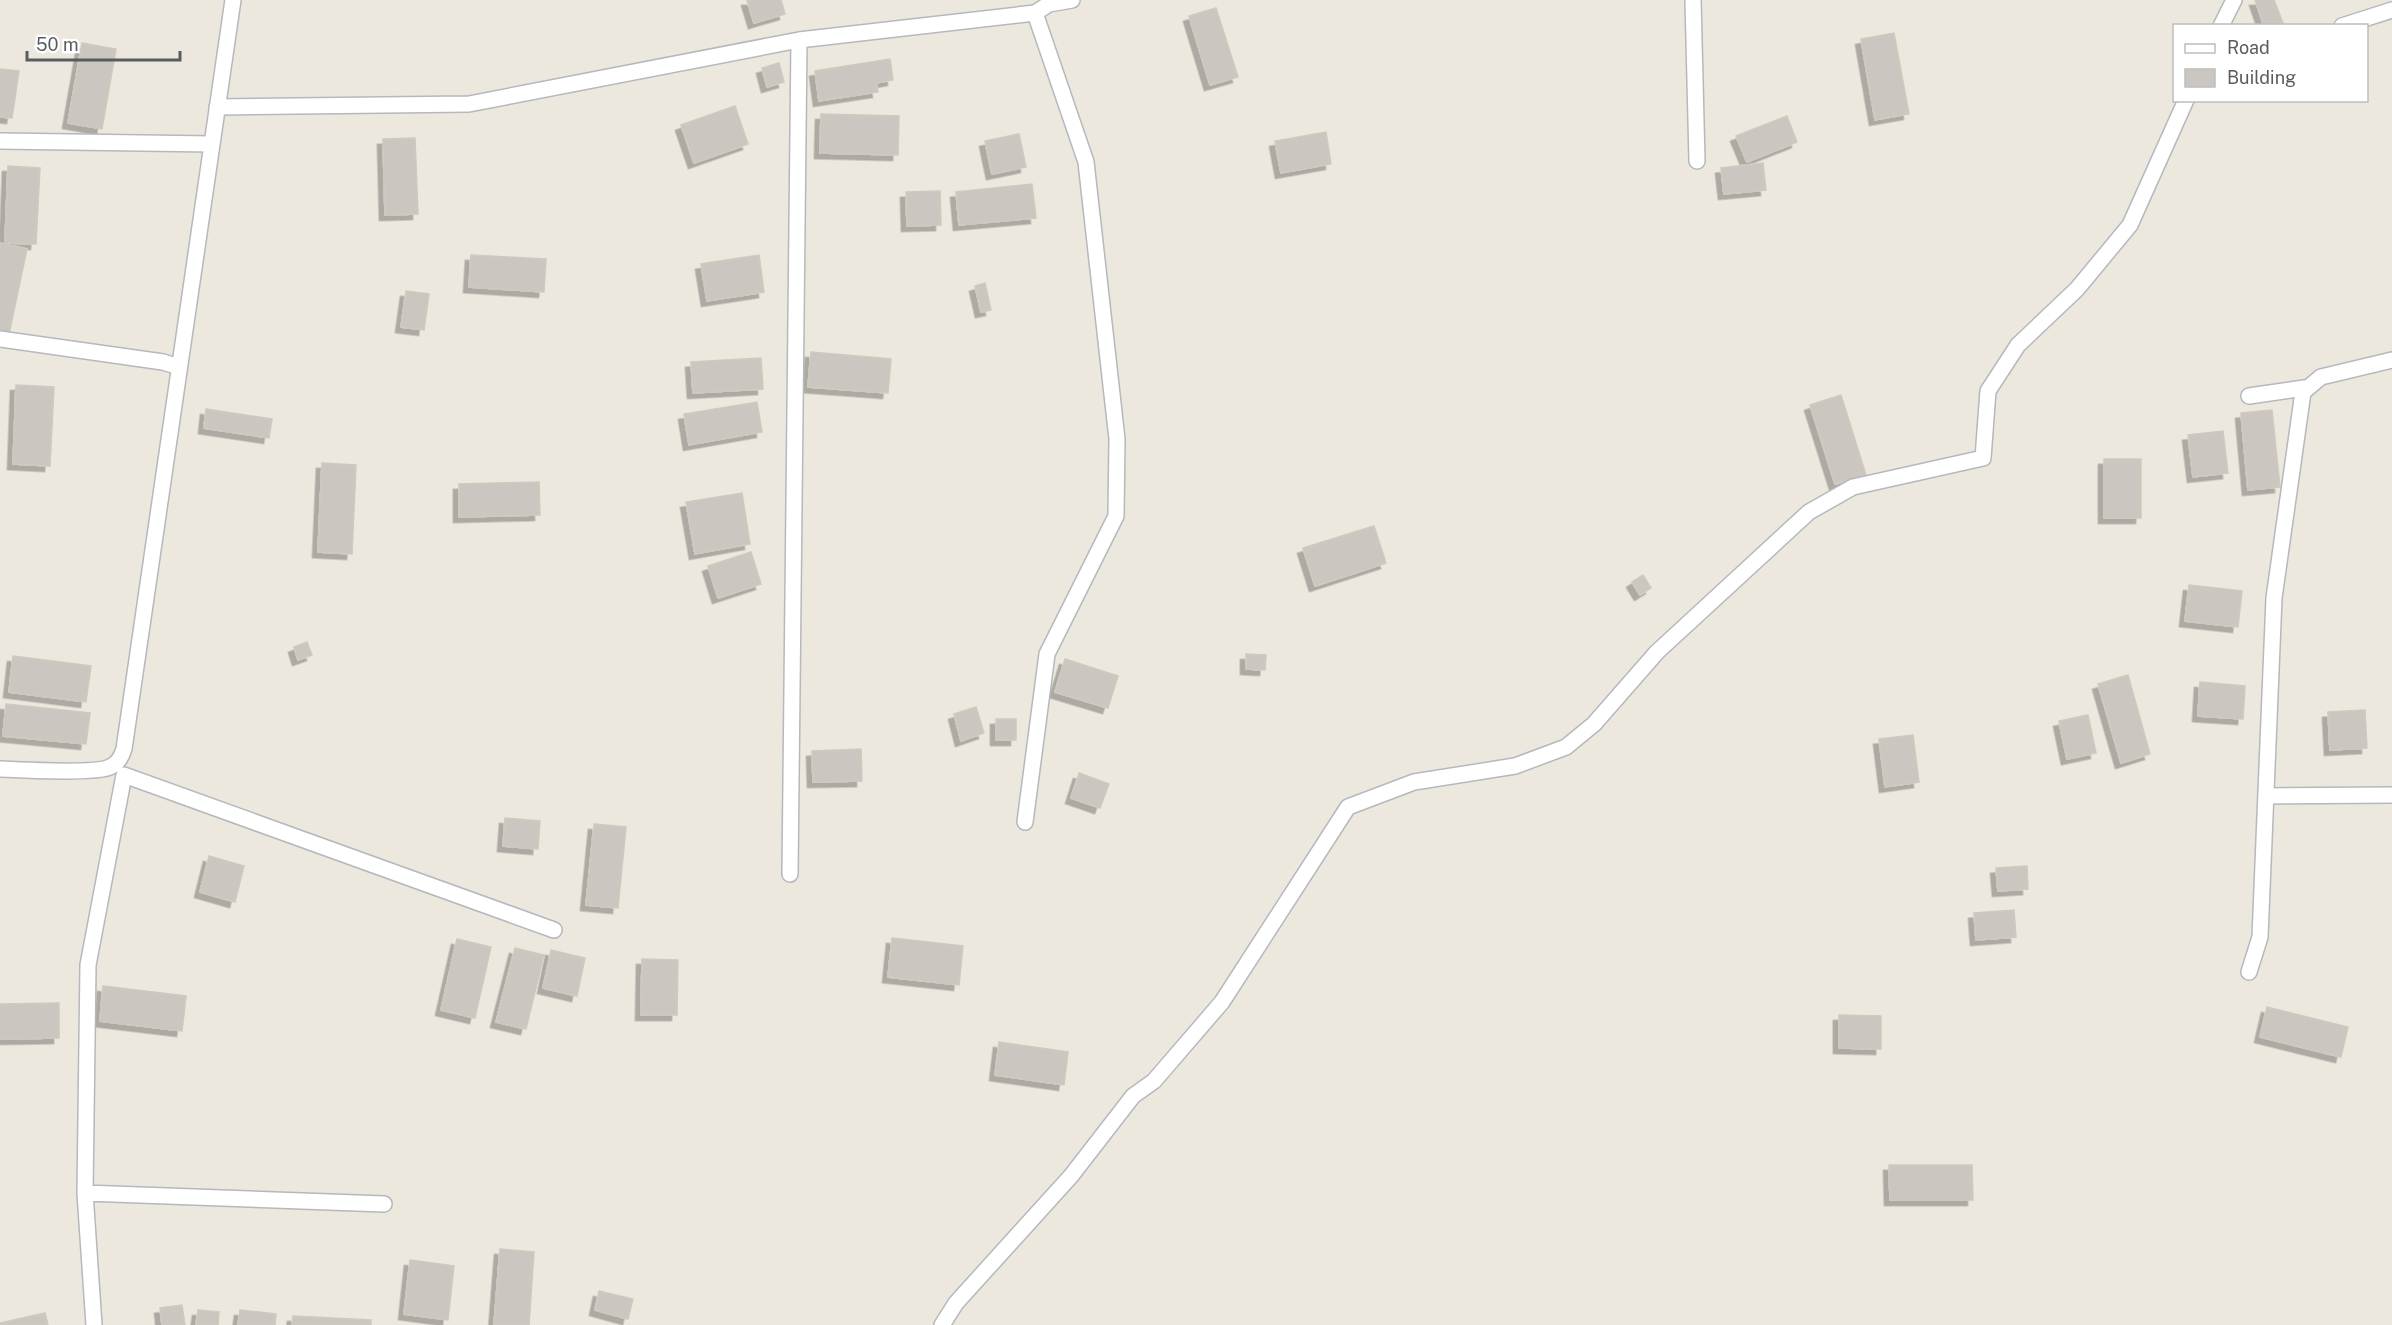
<svg xmlns="http://www.w3.org/2000/svg" width="2392" height="1325" font-family="'Public Sans',sans-serif">
  <style>
    .building { fill: #cbc6c0; stroke: #d0c9bd; stroke-width: 1.5; filter: url(#shadow) }
    .lines { fill: none; stroke-linecap: round; stroke-linejoin: round }
    .street-casing { stroke: #b5b8bc; stroke-width: 18 }
    .street { stroke: #fff; stroke-width: 15 }
  </style>
  <defs>
    <filter id="shadow"><feDropShadow dx="-5.5" dy="5.5" stdDeviation="0" flood-color="#0004"/></filter>
  </defs>
  <rect width="100%" height="100%" fill="#ece8de"/>
  <path class="building" d="M747,0H781L785,14L754,23Z
    M2255,0H2274L2283,23L2264,26Z
    M1216,8L1238,77L1210,85L1189,16Z
    M1894,33L1909,114L1875,120L1861,39Z
    M82,43L116,49L102,129L68,123Z
    M890,59L893,80L876,83L878,92L819,101L815,71Z
    M779,63L784,82L767,87L762,68Z
    M0,69L19,71L12,118L0,117Z
    M735,106L748,144L694,163L681,125Z
    M821,114L899,116L898,155L820,153Z
    M1787,116L1797,142L1747,162L1736,136Z
    M1326,132L1331,164L1281,173L1275,141Z
    M1019,134L1026,167L992,174L985,141Z
    M415,138L418,214L385,215L383,139Z
    M1763,163L1766,190L1724,194L1721,168Z
    M8,166L40,168L36,244L5,243Z
    M1032,184L1036,218L959,225L956,192Z
    M940,191L941,225L907,226L906,192Z
    M0,243L27,249L9,334L0,332Z
    M471,255L546,259L544,292L469,287Z
    M759,255L764,292L707,301L701,264Z
    M985,283L991,310L981,312L975,286Z
    M406,291L429,294L424,330L401,327Z
    M811,352L891,359L888,393L808,387Z
    M761,358L763,389L693,393L691,362Z
    M16,385L54,387L50,466L13,464Z
    M1841,395L1866,475L1835,484L1810,405Z
    M757,402L762,432L689,445L684,414Z
    M206,409L272,419L269,438L204,428Z
    M2272,410L2280,487L2248,490L2241,413Z
    M2223,431L2228,473L2193,477L2188,435Z
    M2104,459H2141V518H2104Z
    M322,463L356,465L352,554L318,552Z
    M539,482L540,515L459,517V484Z
    M742,493L750,544L695,554L686,502Z
    M1374,526L1386,563L1315,586L1303,548Z
    M751,552L761,584L718,598L708,566Z
    M1643,575L1651,588L1640,595L1632,582Z
    M2189,585L2242,591L2238,627L2185,621Z
    M307,642L312,655L298,660L294,647Z
    M1246,654L1266,655L1265,670L1246,669Z
    M13,656L91,666L86,702L9,692Z
    M1065,659L1118,676L1108,708L1055,692Z
    M2128,675L2150,754L2121,763L2098,684Z
    M2200,682L2245,686L2243,719L2198,716Z
    M6,704L90,713L86,744L3,736Z
    M976,707L984,733L961,741L954,714Z
    M2365,710L2367,748L2330,750L2328,712Z
    M2088,715L2096,753L2067,759L2059,721Z
    M996,719H1016V740H996Z
    M1913,735L1919,782L1885,787L1879,739Z
    M861,749L862,781L813,782L812,751Z
    M1079,773L1109,784L1100,808L1071,798Z
    M505,818L540,821L538,849L503,846Z
    M594,824L626,827L618,908L586,905Z
    M209,856L244,866L235,902L200,892Z
    M2027,866L2028,889L1998,891L1996,868Z
    M2014,910L2016,937L1976,940L1974,913Z
    M892,938L963,946L959,985L888,977Z
    M457,939L491,947L475,1018L441,1010Z
    M515,948L544,955L526,1029L496,1022Z
    M551,950L585,958L577,996L543,988Z
    M642,959L678,960L677,1015H641Z
    M103,986L186,996L182,1031L100,1021Z
    M59,1003V1038L0,1039V1004Z
    M2267,1007L2348,1027L2341,1057L2260,1037Z
    M1839,1015L1881,1016V1049L1839,1048Z
    M999,1042L1068,1052L1064,1085L995,1075Z
    M1889,1165H1972L1973,1200H1890Z
    M500,1249L534,1252L529,1325H494Z
    M410,1260L454,1266L448,1320L404,1314Z
    M599,1291L633,1299L628,1319L595,1310Z
    M182,1305L185,1325H162L160,1308Z
    M198,1310L219,1312L218,1325H196Z
    M240,1310L276,1314L275,1325H238Z
    M45,1313L48,1325H0V1323Z
    M293,1316L371,1320V1325H292Z"/>
  <g class="lines">
    <g class="street-casing">
      <path id="street" d="M1693,0L1697,161
        M2221,26L2234,0
        M2342,26L2392,10
        M217,107L469,104L799,40L1035,13L1049,4L1072,0
        M0,141L212,144
        M0,339L163,362L179,367
        M2249,396L2304,388L2303,392
        M0,769C20,770 96,774 110,767C118,763 121,758 124,749L233,0
        M2266,796L2392,795
        M1025,822L1047,654L1116,516L1117,439L1086,162L1035,13
        M790,874L799,40
        M2249,972L2260,937L2274,598L2303,392L2321,377L2392,360
        M85,1193L384,1204
        M94,1325L85,1193L88,965L124,775L554,930
        M942,1325L956,1303L1071,1176L1133,1096L1154,1081L1222,1002L1348,807L1414,782L1515,766L1566,747L1594,724L1657,652L1809,512L1853,487L1983,458L1988,391L2018,345L2077,289L2130,225L2186,100"/>
    </g>
    <use href="#street" class="street"/>
  </g>
  <rect x="2173" y="24" width="195" height="78" fill="#ffffff" stroke="#bcbebf" stroke-width="1.5"/>
  <rect x="2185" y="44" width="30" height="9" fill="#ffffff" stroke="#bcbebf" stroke-width="1.5"/>
  <text x="2227" y="54" font-size="18" fill="#585c60">Road</text>
  <rect x="2185" y="69" width="30" height="18" fill="#cbc6c0" stroke="#bcbebf" stroke-width="1.5"/>
  <text x="2227" y="84" font-size="18" fill="#585c60">Building</text>
  <path d="M27 51v9h153v-9" fill="none" stroke="#585c60" stroke-width="3"/>
  <text x="36" y="51" font-size="18" fill="#585c60" stroke="#ffffff" stroke-width="4.5" paint-order="stroke">50 m</text>
</svg>
